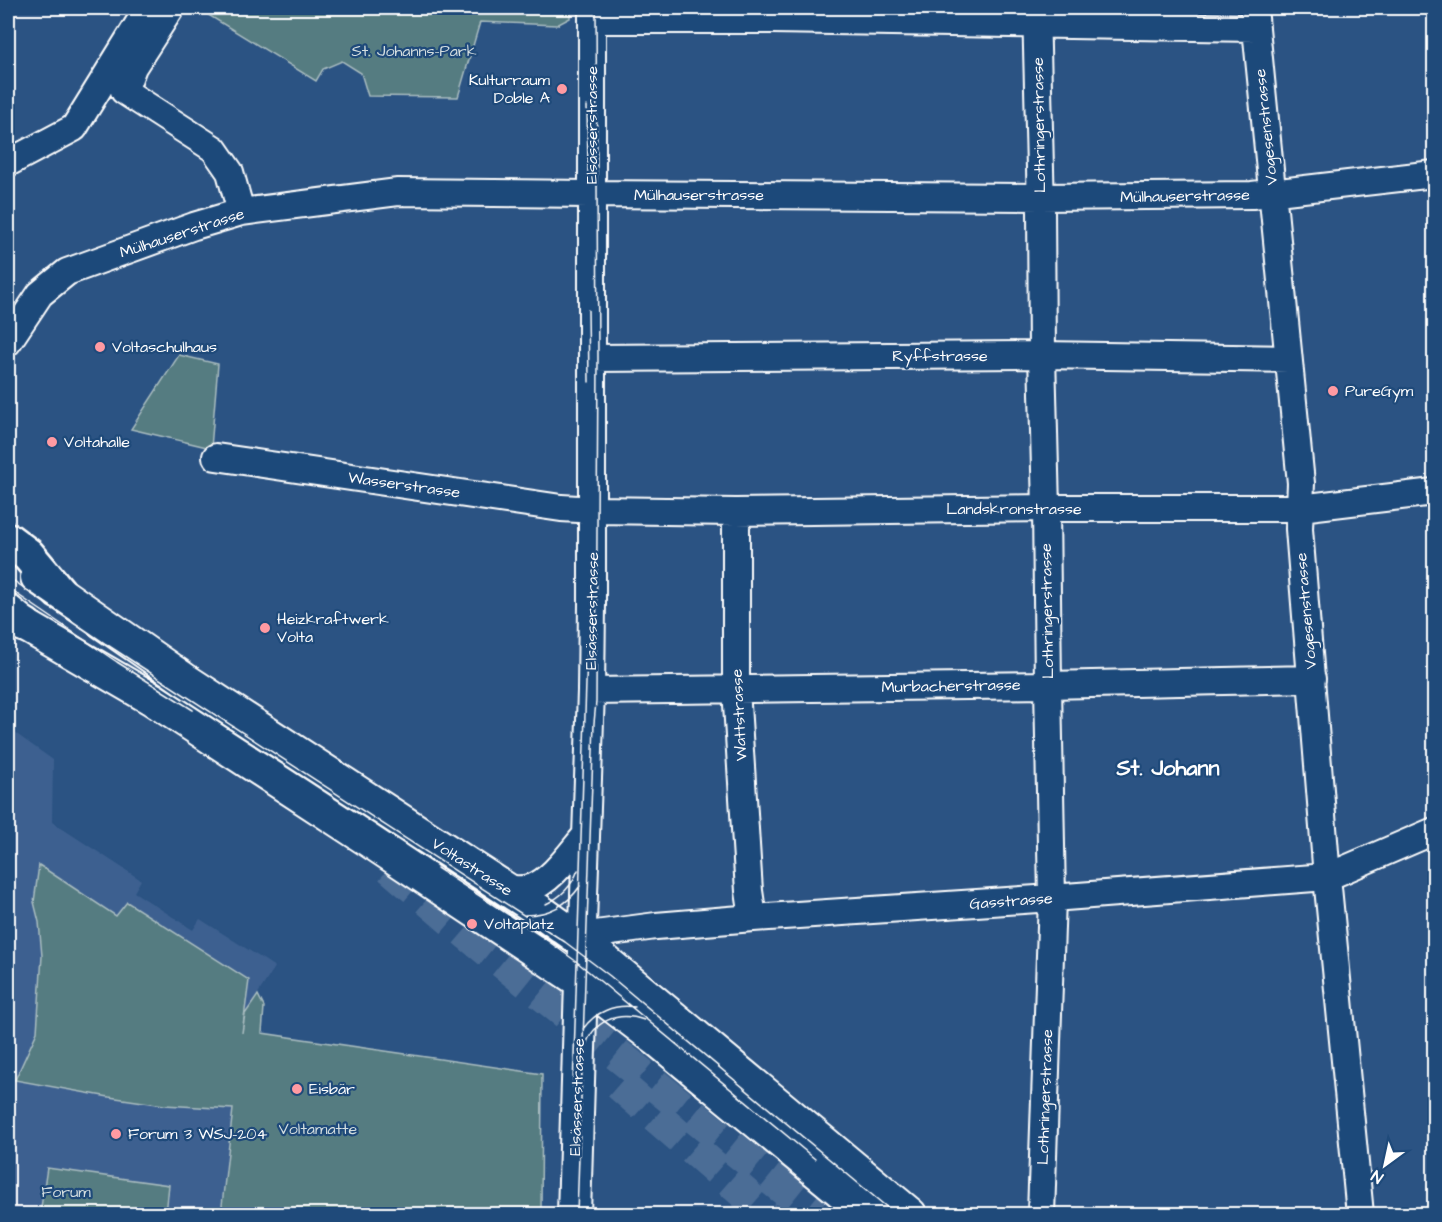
<svg xmlns="http://www.w3.org/2000/svg" width="1442" height="1222" font-family="'Architects Daughter',sans-serif">
  <style>
    .built { fill: #3e6190 }
    .green { fill: #557b81; stroke: #aabdc0; stroke-width: 1.5 }
    .lines { fill: none; stroke-linecap: round; stroke-linejoin: round }
    .highway-tunnel { stroke: #4b6d96; stroke-width: 33; stroke-dasharray: 33 16; stroke-linecap: butt }
    .minor-casing { stroke: #fff; stroke-width: 30 }
    .major-casing { stroke: #fff; stroke-width: 36 }
    .highway-casing { stroke: #fff; stroke-width: 38 }
    .minor { stroke: #1f4a7a; stroke-width: 26 }
    .major { stroke: #1f4a7a; stroke-width: 32 }
    .highway { stroke: #1f4a7a; stroke-width: 33 }
    .tram { stroke: #fff; stroke-width: 1.5 }
    .poi-dot { fill: #ff9aa2; stroke: #1f4a7a; stroke-width: 2 }
    .labels { text-anchor: middle; dominant-baseline: central; stroke-width: 4.5; stroke-linejoin: round; paint-order: stroke }
    .park-label { font-size: 16px; fill: #d4dee0; stroke: #1f4a7a }
    .poi-label { font-size: 16px; fill: #fff; stroke: #1f4a7a; text-anchor: start }
    .street-label { font-size: 16px; fill: #fff; stroke: #1f4a7a }
    .district-label { font-size: 22px; font-weight: bold; fill: #fff; stroke: #1f4a7a }
  </style>
  <rect width="100%" height="100%" fill="#2b5383"/>
  <filter id="ink" filterUnits="userSpaceOnUse"><feTurbulence type="fractalNoise" baseFrequency=".0167" numOctaves="2"/><feDisplacementMap in="SourceGraphic" scale="12" xChannelSelector="R" yChannelSelector="G"/><feConvolveMatrix kernelMatrix="1 2 1 2 8 2 1 2 1" color-interpolation-filters="sRGB"/></filter>
  <g filter="url(#ink)">
    <path class="built" d="M8,728L53,760L52,822L141,880L134,892L193,930L200,919L275,967L245,1014L220,1214H8Z"/>
    <path class="green" d="M197,8H570V18L557,25L480,22L458,97L368,96L361,73L342,61L323,69L316,81Z
      M179,355L218,364L211,448L131,429Z
      M39,865L116,916L127,902L249,980L242,1033L245,1014L258,995L264,1007L262,1033L542,1074L541,1214H221L233,1109L164,1105L109,1097L15,1080L37,1032L42,956L39,922L34,902Z
      M47,1168L169,1185L166,1214H40Z"/>
    <g class="lines">
      <path class="highway-tunnel" d="M403,834L500,914
        M390,867L469,935L815,1214
        M619,1084L768,1214"/>
      <g class="minor-casing">
        <path id="minor" d="M171,8L133,67L124,91L214,149L230,172L241,212
          M1036,8L1041,209L1042,355L1046,508L1048,685L1052,898L1041,1214
          M1254,8L1301,483L1299,529L1327,877L1360,1214
          M592,20H772L1255,28
          M8,163L74,128L142,18L152,8
          M8,342L40,294L67,272L194,226L241,212L398,192L588,194L1041,197L1252,195L1434,174
          M592,358L1042,355L1288,359
          M216,457L561,508L596,510L736,512L1046,508H1300L1434,492
          M736,512V689L749,891L753,918
          M591,691L1048,685L1312,679
          M507,889C514,889 523,890 530,888C551,882 572,851 586,835
          M582,942L588,935L656,926L753,918L1052,898L1327,877L1434,831
          M581,982L591,691L592,605V8"/>
      </g>
      <g class="major-casing">
        <path id="major" d="M37,577L184,679L543,913L578,938L910,1214
          M8,611L25,625L152,699L368,840L581,982L657,1040L868,1214
          M574,1214L581,982"/>
      </g>
      <g class="highway-casing">
        <path id="highway" d="M8,540L28,555L59,592
          M8,618L25,625"/>
      </g>
      <use href="#minor" class="minor"/>
      <use href="#major" class="major"/>
      <use href="#highway" class="highway"/>
      <path class="tram" d="M587,106L588,172
        M588,310L589,382
        M8,577L106,644L565,942L610,976L895,1214
        M8,588L117,662L193,710
        M437,868L541,936L577,962L815,1159
        M546,904C561,897 572,886 578,870
        M525,915C548,915 568,905 580,886
        M583,1029C595,1012 614,1004 635,1007
        M585,1048C593,1020 618,1011 644,1020
        M573,1087L587,652
        M577,1214L594,723L596,702L598,358L596,8"/>
    </g>
  </g>
  <g class="poi-dot">
    <circle cx="562" cy="89" r="6"/>
    <circle cx="100" cy="347" r="6"/>
    <circle cx="1333" cy="391" r="6"/>
    <circle cx="52" cy="442" r="6"/>
    <circle cx="265" cy="628" r="6"/>
    <circle cx="472" cy="924" r="6"/>
    <circle cx="297" cy="1089" r="6"/>
    <circle cx="116" cy="1134" r="6"/>
  </g>
  <g class="labels">
    <g class="park-label">
      <text x="414" y="51">St. Johanns-Park</text>
      <text x="318" y="1129">Voltamatte</text>
      <text x="66" y="1192">Forum</text>
    </g>
    <g class="poi-label">
      <text x="550" y="80" text-anchor="end">Kulturraum<tspan x="550" dy="18">Doble A</tspan></text>
      <text x="112" y="347">Voltaschulhaus</text>
      <text x="1345" y="391">PureGym</text>
      <text x="64" y="442">Voltahalle</text>
      <text x="277" y="619">Heizkraftwerk<tspan x="277" dy="18">Volta</tspan></text>
      <text x="484" y="924">Voltaplatz</text>
      <text x="309" y="1089">Eisbär</text>
      <text x="128" y="1134">Forum 3 WSJ-204</text>
    </g>
    <g class="street-label">
      <text transform="translate(592 125) rotate(-90)">Elsässerstrasse</text>
      <text transform="translate(1039 125) rotate(-91)">Lothringerstrasse</text>
      <text transform="translate(1266 127) rotate(-96)">Vogesenstrasse</text>
      <text x="699" y="195">Mülhauserstrasse</text>
      <text transform="translate(1185 196) rotate(-1)">Mülhauserstrasse</text>
      <text transform="translate(182 233) rotate(-18)">Mülhauserstrasse</text>
      <text x="940" y="356">Ryffstrasse</text>
      <text transform="translate(404 485) rotate(8)">Wasserstrasse</text>
      <text x="1014" y="509">Landskronstrasse</text>
      <text transform="translate(592 611) rotate(-89)">Elsässerstrasse</text>
      <text transform="translate(1047 611) rotate(-91)">Lothringerstrasse</text>
      <text transform="translate(1306 611) rotate(-95)">Vogesenstrasse</text>
      <text transform="translate(951 686) rotate(-1)">Murbacherstrasse</text>
      <text transform="translate(739 715) rotate(-93)">Wattstrasse</text>
      <text transform="translate(472 867) rotate(33)">Voltastrasse</text>
      <text transform="translate(1011 901) rotate(-4)">Gasstrasse</text>
      <text transform="translate(577 1097) rotate(-88)">Elsässerstrasse</text>
      <text transform="translate(1045 1097) rotate(-88)">Lothringerstrasse</text>
    </g>
    <g class="district-label">
      <text x="1168" y="768">St. Johann</text>
    </g>
  </g>
  <rect width="1442" height="1222" fill="none" stroke="#1f4a7a" stroke-width="30"/>
  <rect x="15" y="15" width="1412" height="1192" fill="none" stroke="#fff" stroke-width="2" filter="url(#ink)"/>
  <g transform="translate(1385 1165) rotate(213)" stroke="#1f4a7a" stroke-width="4.5" paint-order="stroke">
  <path d="M0-4.5L10 22L0 15L-10 22Z" fill="#ffffff"/>
  <text y="-9" font-size="16" font-weight="bold" text-anchor="middle" fill="#ffffff">N</text>
  </g>
</svg>
